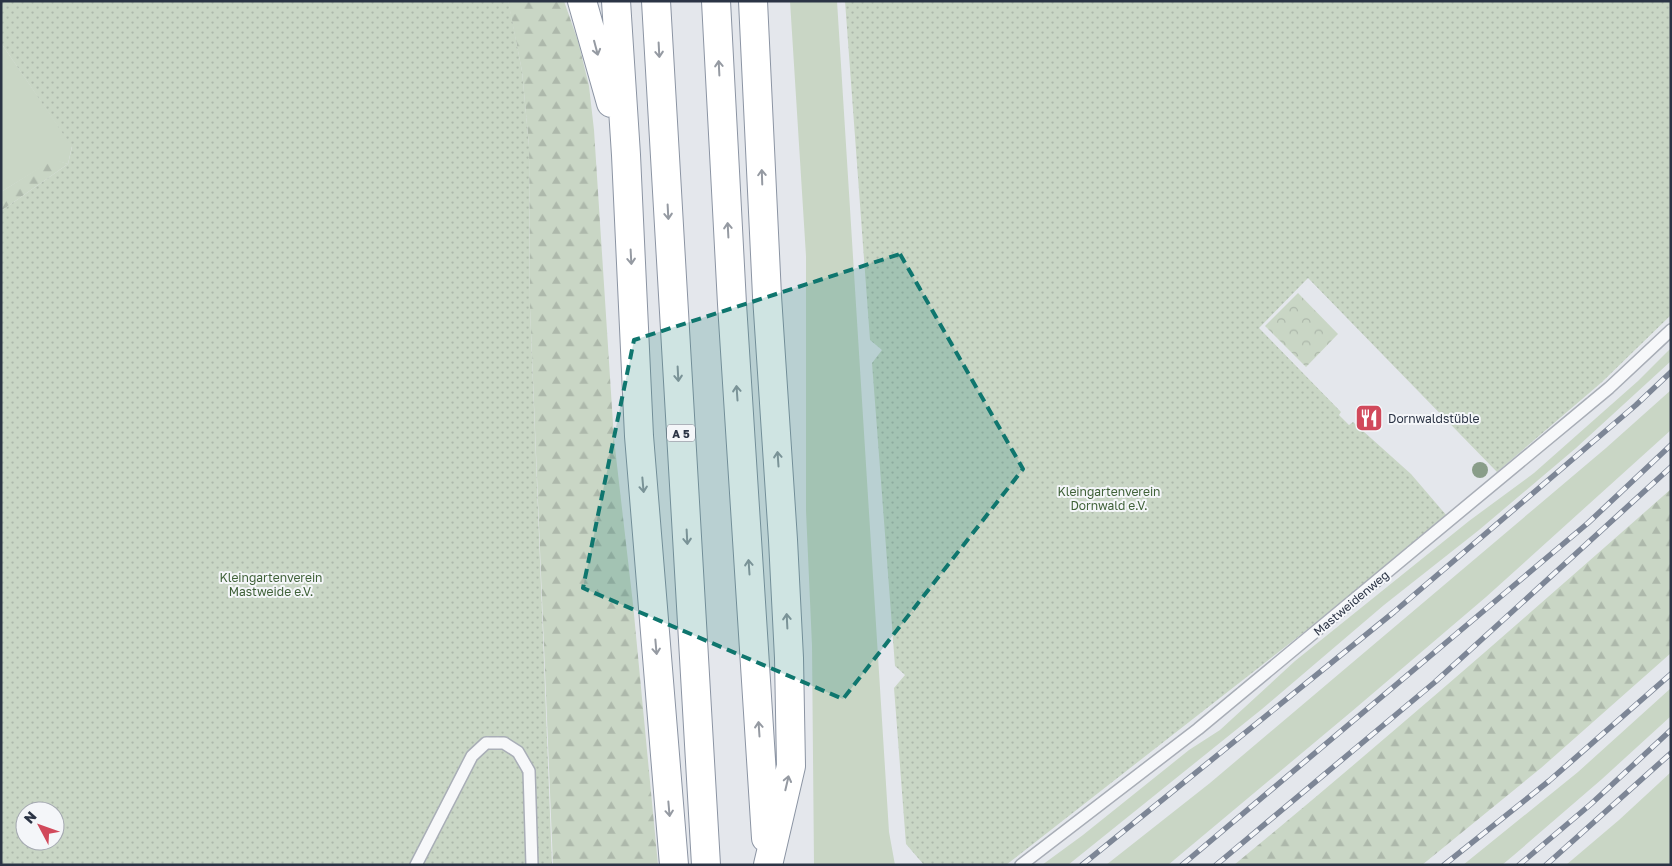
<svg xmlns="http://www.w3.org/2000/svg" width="1672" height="866" font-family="'Golos Text',sans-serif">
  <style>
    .grass { fill: #c9d6c5 }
    .forest { fill: url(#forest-firs) }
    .park { fill: url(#park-crowns) }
    .garden { fill: url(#garden-dots); fill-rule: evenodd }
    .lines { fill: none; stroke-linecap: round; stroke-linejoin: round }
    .lane-casing { stroke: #a9aeb7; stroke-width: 14 }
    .highway-casing { stroke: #8b94a3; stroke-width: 30 }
    .lane { stroke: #f7f8fa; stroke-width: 11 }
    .highway { stroke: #fff; stroke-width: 28 }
    .rail-casing { stroke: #7d8696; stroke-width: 5.5 }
    .rail { stroke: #f4f6f9; stroke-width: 4; stroke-dasharray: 11; stroke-linecap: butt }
    .tree { fill: #899d89 }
    .oneway { stroke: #959aa2 }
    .marked { fill: #0f766e; fill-opacity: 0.2; stroke: #0f766e; stroke-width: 4; stroke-dasharray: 10 6; stroke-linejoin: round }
    .labels { text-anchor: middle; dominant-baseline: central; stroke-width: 4; stroke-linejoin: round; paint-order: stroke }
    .shield { fill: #f4f6f9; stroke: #676e7b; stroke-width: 1 }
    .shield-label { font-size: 11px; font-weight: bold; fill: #2b3445 }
    .poi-label { font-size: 12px; fill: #2b3445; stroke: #f4f6f9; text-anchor: start }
    .park-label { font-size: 12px; fill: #3f6138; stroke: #f4f6f9 }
    .street-label { font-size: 12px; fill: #2b3445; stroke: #f4f6f9 }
  </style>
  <defs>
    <pattern id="forest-firs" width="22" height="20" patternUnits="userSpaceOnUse" patternTransform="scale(1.25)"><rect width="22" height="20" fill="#c9d6c5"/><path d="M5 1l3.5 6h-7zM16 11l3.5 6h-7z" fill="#adb8ab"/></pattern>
    <pattern id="park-crowns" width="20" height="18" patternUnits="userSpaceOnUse" patternTransform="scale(1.25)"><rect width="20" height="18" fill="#c9d6c5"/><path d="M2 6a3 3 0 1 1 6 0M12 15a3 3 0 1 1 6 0" fill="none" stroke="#adb8ab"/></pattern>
    <pattern id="garden-dots" width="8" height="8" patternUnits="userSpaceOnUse" patternTransform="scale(1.25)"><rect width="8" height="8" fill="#c9d6c5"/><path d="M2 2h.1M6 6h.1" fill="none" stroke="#adb8ab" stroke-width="1.8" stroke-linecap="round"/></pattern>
  </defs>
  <rect width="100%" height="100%" fill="#e4e7ec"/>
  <path class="grass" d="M790,1H837L889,832L895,865H814L812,646L806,511V256Z
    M1,43L72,146L68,164L53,160L1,192Z
    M1671,348V361L1576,448L1479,530L1384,605L1262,709L1068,865H1042L1083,835L1189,750L1220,730L1295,661L1469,521L1534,473L1638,381Z
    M1671,390V430L1486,597L1351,712L1168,865H1106L1210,783L1606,448Z
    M1671,688V716L1602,779L1514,855L1502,865H1463L1578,772Z
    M1671,772V865H1566L1619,820Z"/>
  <path class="forest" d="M508,1H564L578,41L589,86L594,130L614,439L633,604L658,865H553L530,307L529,146L522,71Z
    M53,159L68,164L1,211V192Z
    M1671,489V653L1541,768L1422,865H1234C1382,743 1527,616 1671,489Z"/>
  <path class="park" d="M1298,293L1338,334L1306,367L1265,326Z"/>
  <path class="garden" d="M1,1H508L509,4L522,71L529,146L530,307L552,865H1V211L68,164L72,147L1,43ZM25,811H55V841H25Z
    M845,1H1671V315L1602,382L1497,472L1308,278L1259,328L1341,412L1339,415L1349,425L1353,422L1411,474L1447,516L1303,633L1006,865H924L906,844L894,688L905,675L895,666L872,363L882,350L870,340Z"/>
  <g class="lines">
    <g class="lane-casing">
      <path id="lane" d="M416,865L472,756L486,743H504L518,752L529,771L532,865
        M1021,865L1198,729L1609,388L1671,330"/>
    </g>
    <g class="highway-casing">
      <path id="highway" d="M582,1L611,103
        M616,1L626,155L639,436L674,865
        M656,1L706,865
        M716,1L732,304L766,838
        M753,1L767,296L783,540L789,658L791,766L768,865"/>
    </g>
    <use href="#lane" class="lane"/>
    <use href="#highway" class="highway"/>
    <g class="rail-casing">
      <path id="rail" d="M1082,865L1394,612L1636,405L1671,372
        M1182,865L1588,523L1671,445
        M1216,865L1435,682L1671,467
        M1444,865L1549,781L1671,674
        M1519,865L1591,804L1671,730
        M1546,865L1671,753"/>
    </g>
    <use href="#rail" class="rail"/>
  </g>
  <circle class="tree" cx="1480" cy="470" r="8"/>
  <defs><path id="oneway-shaft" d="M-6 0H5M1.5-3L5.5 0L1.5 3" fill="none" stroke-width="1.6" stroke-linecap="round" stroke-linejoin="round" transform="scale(1.25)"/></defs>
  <g class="oneway">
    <use href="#oneway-shaft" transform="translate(596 48) rotate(75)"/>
    <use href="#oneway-shaft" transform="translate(659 50) rotate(87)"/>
    <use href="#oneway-shaft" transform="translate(719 68) rotate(-93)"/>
    <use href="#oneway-shaft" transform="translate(762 177) rotate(-92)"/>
    <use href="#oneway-shaft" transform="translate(668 212) rotate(87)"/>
    <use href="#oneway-shaft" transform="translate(728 230) rotate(-93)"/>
    <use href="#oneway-shaft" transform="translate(631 257) rotate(87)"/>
    <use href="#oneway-shaft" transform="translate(678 374) rotate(87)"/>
    <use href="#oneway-shaft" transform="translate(737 393) rotate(-94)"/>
    <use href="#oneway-shaft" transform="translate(778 459) rotate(-94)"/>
    <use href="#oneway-shaft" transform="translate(643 485) rotate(85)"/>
    <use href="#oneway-shaft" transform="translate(687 537) rotate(87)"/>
    <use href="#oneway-shaft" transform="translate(749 567) rotate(-94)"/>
    <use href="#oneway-shaft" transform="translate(787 621) rotate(-93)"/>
    <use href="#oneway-shaft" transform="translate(656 647) rotate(85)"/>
    <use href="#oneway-shaft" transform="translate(759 729) rotate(-94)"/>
    <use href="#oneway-shaft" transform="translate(787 783) rotate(-77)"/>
    <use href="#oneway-shaft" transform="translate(669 809) rotate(85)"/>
  </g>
  <path class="marked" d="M900,254L1023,469L843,699L583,588L634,340Z"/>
  <defs>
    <g id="restaurant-square" transform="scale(1.4375)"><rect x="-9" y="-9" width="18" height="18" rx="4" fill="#d1495b" stroke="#f4f6f9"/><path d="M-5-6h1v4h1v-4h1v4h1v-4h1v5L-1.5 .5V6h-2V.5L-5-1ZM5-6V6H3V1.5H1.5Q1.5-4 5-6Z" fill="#fff"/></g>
  </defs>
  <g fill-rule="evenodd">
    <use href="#restaurant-square" x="1369" y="418"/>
  </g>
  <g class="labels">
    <rect class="shield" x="667" y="424.5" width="28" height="17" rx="4"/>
    <g class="shield-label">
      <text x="681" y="433">A 5</text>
    </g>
    <g class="poi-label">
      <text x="1388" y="418">Dornwaldstüble</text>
    </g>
    <g class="park-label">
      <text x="1109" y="491">Kleingartenverein<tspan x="1109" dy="14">Dornwald e.V.</tspan></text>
      <text x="271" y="577">Kleingartenverein<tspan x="271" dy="14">Mastweide e.V.</tspan></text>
    </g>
    <g class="street-label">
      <text transform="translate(1351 603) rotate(-40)">Mastweidenweg</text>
    </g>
  </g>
  <rect width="1672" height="866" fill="none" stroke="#2b3445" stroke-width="5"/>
  <g transform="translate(40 826) rotate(311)"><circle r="24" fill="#f4f6f9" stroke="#a4a8b1"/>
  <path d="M0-4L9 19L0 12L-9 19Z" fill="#d1495b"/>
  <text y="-8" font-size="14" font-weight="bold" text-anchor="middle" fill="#2b3445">N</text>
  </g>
</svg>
